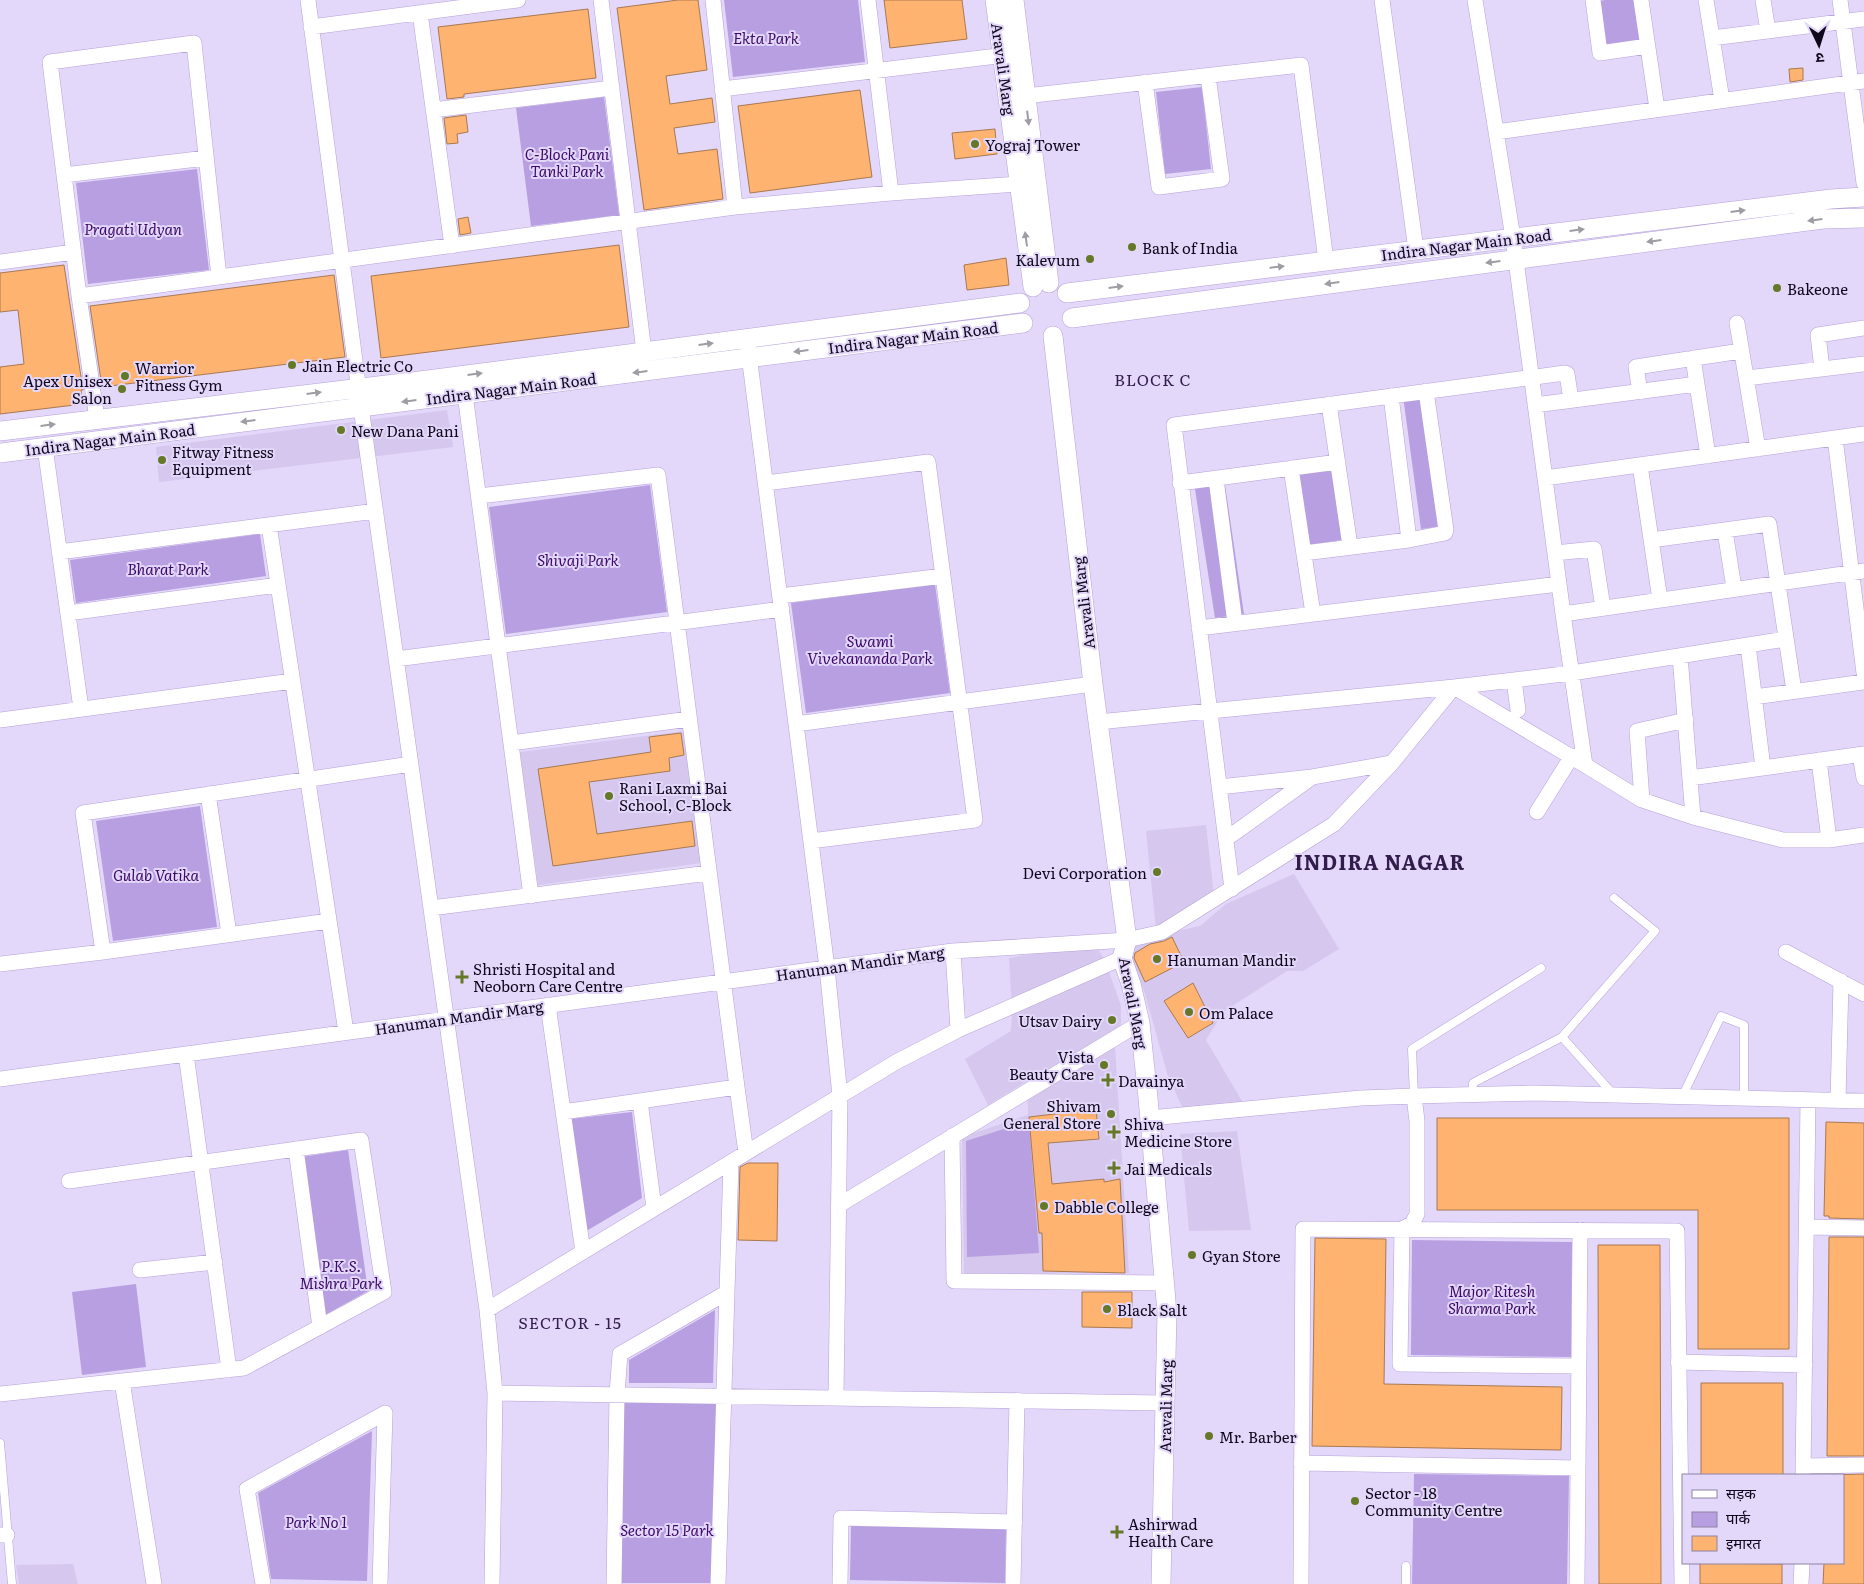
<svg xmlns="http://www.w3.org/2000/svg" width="1864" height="1584" font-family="Literata,'Noto Sans Devanagari',serif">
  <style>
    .built { fill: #d5c7ee }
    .green { fill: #b89fe1 }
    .building { fill: #ffb370; stroke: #a9794f }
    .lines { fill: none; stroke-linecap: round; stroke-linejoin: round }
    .service-casing { stroke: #b6a1d9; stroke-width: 9 }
    .minor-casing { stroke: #b6a1d9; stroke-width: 16 }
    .tertiary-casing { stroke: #b6a1d9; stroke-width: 20 }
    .service { stroke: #fff; stroke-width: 8 }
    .minor { stroke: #fff; stroke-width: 15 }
    .tertiary { stroke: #fff; stroke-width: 19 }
    .oneway { fill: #9f9ca4 }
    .poi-dot { fill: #657828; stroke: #e3d7fa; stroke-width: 2 }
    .labels { text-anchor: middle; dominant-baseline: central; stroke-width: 4; stroke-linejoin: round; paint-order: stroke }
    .park-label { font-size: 15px; font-style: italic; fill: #3c0868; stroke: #e3d7fa }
    .street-label { font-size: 15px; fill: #0f071b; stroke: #e3d7fa }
    .poi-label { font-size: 15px; fill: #0f071b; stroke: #e3d7fa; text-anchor: start }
    .neighbourhood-label { font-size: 16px; letter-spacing: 1px; fill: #311c4b; stroke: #e3d7fa }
    .district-label { font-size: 20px; font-weight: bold; letter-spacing: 1px; fill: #311c4b; stroke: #e3d7fa }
  </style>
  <rect width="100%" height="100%" fill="#e3d7fa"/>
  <path class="built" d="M447,410L453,447L159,482L156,447Z
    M684,731L702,863L538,885L520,752Z
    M1206,825L1214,896L1156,929L1146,831Z
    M1294,874L1339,949L1303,971H1287L1223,1012L1206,1040L1243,1103L1183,1109L1167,1073L1144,990L1130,962L1127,950L1170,930L1176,931L1200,926L1226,904Z
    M1095,943L1106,963L1121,1006V1024L1115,1047L1129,1273L964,1274L962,1137L1028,1115L1027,1081L988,1105L965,1059L1011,1031L1012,1010L1009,958Z
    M1237,1131L1251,1230L1189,1231L1180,1134Z
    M73,1564L78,1584H19L16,1565Z"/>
  <path class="green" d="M724,0H858L865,62L733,77Z
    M1605,0H1634L1640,41L1601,47L1594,2Z
    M1202,87L1211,169L1165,174L1156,92Z
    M604,97L619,215L531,226L516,108Z
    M197,169L209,270L88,284L76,183Z
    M1433,392L1451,525L1421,529L1403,396Z
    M1338,464L1349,539L1307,545L1297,470Z
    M1224,478L1244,614L1215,618L1194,483Z
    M650,485L667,612L506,634L489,507Z
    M260,534L266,576L76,603L70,560Z
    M935,584L950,693L806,713L791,603Z
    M200,806L217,927L113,941L96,821Z
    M632,1112L642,1198L583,1233L570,1119Z
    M1029,1121L1039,1253L967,1257L966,1141Z
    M348,1150L368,1291L323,1316L301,1157Z
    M1412,1240L1572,1242L1571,1357L1411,1355Z
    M136,1284L146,1367L82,1375L72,1292Z
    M715,1310L713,1383H629V1360Z
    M623,1402L716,1403L712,1583H619Z
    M372,1431L367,1581L271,1579L258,1493Z
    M1414,1474L1569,1476L1567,1584H1412Z
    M851,1526L1006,1529L1005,1583L850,1580Z"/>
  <path class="building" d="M678,0H698L707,70L666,76L670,104L712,98L715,122L674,128L678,154L717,149L723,199L644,210L617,8Z
    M884,0H962L967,39L890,48Z
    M588,9L596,78L464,94V97L447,99L438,27Z
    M1803,68V80L1790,82L1789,69Z
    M860,90L872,177L750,193L738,106Z
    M466,115L468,132L457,134L458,143L447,144L444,118Z
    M995,129L997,154L955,159L952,133Z
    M468,217L471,233L460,235L458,219Z
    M619,245L629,327L381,358L371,276Z
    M1006,258L1009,285L967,290L964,265Z
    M64,265L83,390H81L83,404L0,414V367L24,364L18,310L0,312V273Z
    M334,275L345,357L102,387L90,306Z
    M681,733L684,755L669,758L670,771L589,782L597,834L692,821L695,846L553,866L538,769L651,752L649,737Z
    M1172,937L1184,962L1145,982L1134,958L1135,953L1150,944L1164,941Z
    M1193,983L1213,1023L1188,1038L1164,1001Z
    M1096,1109L1099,1139L1048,1143L1052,1184L1104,1179V1182L1120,1179L1125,1273L1043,1271L1042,1233H1039L1029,1117Z
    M1437,1118H1789V1349H1698V1210H1437Z
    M1826,1122L1864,1123V1219L1829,1218V1216H1824Z
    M748,1163H778L777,1241L738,1240L740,1167Z
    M1829,1237H1864V1456H1827Z
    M1315,1238L1386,1239L1384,1384L1562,1387L1561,1450L1312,1446Z
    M1598,1245H1660L1661,1584H1599Z
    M1082,1292H1132V1328L1082,1327Z
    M1701,1383H1783V1475H1701Z
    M1864,1474V1584H1823L1824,1563H1843V1475H1826Z
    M1700,1563L1782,1564V1584H1700Z"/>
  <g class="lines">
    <g class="service-casing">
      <path id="service" d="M1562,1037L1613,1094
        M1472,1095L1473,1083L1562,1037L1655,931L1614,898
        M1414,1096L1412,1049L1541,968
        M1682,1097L1721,1016L1744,1025V1098
        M0,1443L12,1584
        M1406,1566V1584"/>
    </g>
    <g class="minor-casing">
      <path id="minor" d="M308,0L361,407L487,1310L495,1393L492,1584
        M601,0L644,352
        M713,0L735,207
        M868,0L891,193
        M1382,0L1416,250
        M1475,0L1513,238L1563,614L1585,765L1642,800L1693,817L1732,827L1783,840H1829L1864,835
        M1593,0L1600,53L1648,46
        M1641,0L1657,109
        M1706,0L1722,100
        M1763,0L1768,31
        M1840,0L1864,183
        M420,13L452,246
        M311,27L518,0
        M1712,38L1864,19
        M1145,82L1159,187L1222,179L1208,76
        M722,89L1014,54
        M1016,97L1301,65L1326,261
        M433,110L612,88
        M1496,132L1864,81
        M64,175L206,158
        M0,262L74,252
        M79,296L735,207L891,193L1019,184
        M1737,323L1758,449
        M748,347L827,968L840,1096L836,1398
        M1693,358L1708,456
        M1822,369L1818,335L1864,328
        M1747,378L1864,364
        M1640,392L1636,367L1741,351
        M465,394L531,896
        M1391,396L1409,540
        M1329,404L1350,546
        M1535,405L1697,384
        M97,419L79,296L50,62L194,43L219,277
        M1835,438L1864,673
        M45,447L81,709
        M1640,465L1660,600
        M1291,468L1313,614
        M1545,478L1864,434
        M1216,479L1235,623
        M766,483L928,462L975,820L811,841
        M1180,483L1338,462
        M479,496L658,475L737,1087
        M269,525L346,1032
        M1725,531L1734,588
        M1651,540L1769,524L1794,691
        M59,552L376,511
        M1304,553L1409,540L1445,533L1446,530L1426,391
        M1555,553L1594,549L1603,608
        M780,596L943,576
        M68,613L278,585
        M1563,614L1864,571
        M1199,628L1559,584
        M1748,645L1763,768
        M1680,656L1693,817
        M396,659L782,609
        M1514,680L1518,710
        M1754,697L1864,682
        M0,720L293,681
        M1098,722L1454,687L1572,673L1786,639
        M796,724L1093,684
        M511,743L689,719
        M1860,755L1864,778
        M1819,760L1829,840
        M1690,778L1864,754
        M1219,787L1312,777L1392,763
        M208,794L229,934
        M1642,800L1637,731L1686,720
        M1537,812L1572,756
        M1226,839L1311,778
        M1232,889L1174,425L1565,373L1567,374L1571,400
        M431,908L709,873
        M953,951L958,1030
        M103,952L83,813L411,764
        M1786,952L1864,994
        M0,964L103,952L329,921
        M548,1005L583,1252
        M186,1054L229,1370
        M0,1079L953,951L1127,940L1162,932L1334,824L1392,763L1454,687L1585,765
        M1414,1096L1417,1121V1214L1412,1224L1402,1229L1400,1364L1579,1366
        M640,1101L654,1208
        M1838,1101L1841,981
        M563,1112L737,1087L746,1153
        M1150,1118L1361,1098L1414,1096L1532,1093L1864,1101
        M952,1136L954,1281L1165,1283
        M296,1149L320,1327
        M839,1205L1140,1023
        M1807,1227L1864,1228
        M140,1270L215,1262
        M487,1310L896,1062L958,1030L1122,958
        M1678,1362L1805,1365
        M122,1381L154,1584
        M495,1393L1164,1403
        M0,1394L244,1368L384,1292L361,1140L69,1181
        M1301,1463L1578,1468
        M1803,1466L1864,1465
        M1803,1475L1808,1100
        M0,1535H7
        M263,1584L247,1489L385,1413L380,1584
        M614,1584L617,1394L620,1354L726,1293
        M718,1584L731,1162
        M840,1584L841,1518L1015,1522
        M1013,1584L1017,1400
        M1301,1584L1303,1229L1677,1231L1682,1584
        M1577,1584L1580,1230
        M1801,1584L1802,1563"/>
    </g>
    <g class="tertiary-casing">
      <path id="tertiary" d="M995,0L1033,287
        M1014,0L1049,283
        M1067,293L1831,199L1864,197
        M1072,318L1823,219L1864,218
        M1053,336L1093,684L1127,940L1122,958L1131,984L1140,1023L1148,1098L1167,1312L1161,1584
        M0,431L420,381L1020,303
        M0,453L1023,323"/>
    </g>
    <use href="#service" class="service"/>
    <use href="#minor" class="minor"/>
    <use href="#tertiary" class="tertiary"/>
  </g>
  <defs><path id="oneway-solid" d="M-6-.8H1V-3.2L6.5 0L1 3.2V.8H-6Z" transform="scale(1.25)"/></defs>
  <g class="oneway">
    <use href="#oneway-solid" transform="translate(1028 118) rotate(83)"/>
    <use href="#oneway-solid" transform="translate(1738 211) rotate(-7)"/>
    <use href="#oneway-solid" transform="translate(1815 220) rotate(173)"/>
    <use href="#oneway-solid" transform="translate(1577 230) rotate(-7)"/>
    <use href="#oneway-solid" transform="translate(1026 239) rotate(-98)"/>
    <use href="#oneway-solid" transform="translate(1654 241) rotate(173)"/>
    <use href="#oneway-solid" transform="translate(1493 262) rotate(173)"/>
    <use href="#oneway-solid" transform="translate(1277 267) rotate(-7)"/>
    <use href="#oneway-solid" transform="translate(1332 283) rotate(172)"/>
    <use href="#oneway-solid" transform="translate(1116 287) rotate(-7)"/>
    <use href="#oneway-solid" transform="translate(706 344) rotate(-7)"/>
    <use href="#oneway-solid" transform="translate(801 351) rotate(173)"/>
    <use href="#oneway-solid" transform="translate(640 372) rotate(173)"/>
    <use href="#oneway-solid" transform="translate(475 374) rotate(-7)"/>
    <use href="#oneway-solid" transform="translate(314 393) rotate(-7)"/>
    <use href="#oneway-solid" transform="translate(409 401) rotate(173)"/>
    <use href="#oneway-solid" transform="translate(248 421) rotate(173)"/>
    <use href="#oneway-solid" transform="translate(48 425) rotate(-7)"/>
  </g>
  <g class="poi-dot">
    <circle cx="975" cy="144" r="5"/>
    <circle cx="1132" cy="247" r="5"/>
    <circle cx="1090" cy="259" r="5"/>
    <circle cx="1777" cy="288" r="5"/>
    <circle cx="292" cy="365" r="5"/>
    <circle cx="125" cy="376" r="5"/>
    <circle cx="122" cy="389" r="5"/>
    <circle cx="341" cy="430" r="5"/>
    <circle cx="162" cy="460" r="5"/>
    <circle cx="609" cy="796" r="5"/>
    <circle cx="1157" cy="872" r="5"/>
    <circle cx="1157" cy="959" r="5"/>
    <path d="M459.5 969.5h5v5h5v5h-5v5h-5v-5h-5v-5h5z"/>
    <circle cx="1189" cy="1012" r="5"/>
    <circle cx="1112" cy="1020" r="5"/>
    <circle cx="1104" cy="1065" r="5"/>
    <path d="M1105.5 1072.5h5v5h5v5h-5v5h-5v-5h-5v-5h5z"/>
    <circle cx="1111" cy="1114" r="5"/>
    <path d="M1111.5 1124.5h5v5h5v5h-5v5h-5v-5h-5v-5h5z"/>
    <path d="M1111.5 1160.5h5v5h5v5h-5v5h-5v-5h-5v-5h5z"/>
    <circle cx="1044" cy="1206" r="5"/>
    <circle cx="1192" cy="1255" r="5"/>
    <circle cx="1107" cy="1309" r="5"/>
    <circle cx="1209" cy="1436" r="5"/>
    <circle cx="1355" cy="1501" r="5"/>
    <path d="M1114.5 1524.5h5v5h5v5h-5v5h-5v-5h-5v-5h5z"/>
  </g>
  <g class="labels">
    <g class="park-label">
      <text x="766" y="37">Ekta Park</text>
      <text x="567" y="153">C-Block Pani<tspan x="567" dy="17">Tanki Park</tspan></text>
      <text x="133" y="228">Pragati Udyan</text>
      <text x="578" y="559">Shivaji Park</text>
      <text x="168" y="568">Bharat Park</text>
      <text x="870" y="640">Swami<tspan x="870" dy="17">Vivekananda Park</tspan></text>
      <text x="156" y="874">Gulab Vatika</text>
      <text x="341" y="1265">P.K.S.<tspan x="341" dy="17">Mishra Park</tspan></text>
      <text x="1492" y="1290">Major Ritesh<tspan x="1492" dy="17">Sharma Park</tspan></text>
      <text x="316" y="1521">Park No 1</text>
      <text x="667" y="1529">Sector 15 Park</text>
    </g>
    <g class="street-label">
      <text transform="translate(1004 69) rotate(82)">Aravali Marg</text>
      <text transform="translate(1466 244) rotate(-7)">Indira Nagar Main Road</text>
      <text transform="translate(913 337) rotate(-7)">Indira Nagar Main Road</text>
      <text transform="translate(511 388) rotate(-7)">Indira Nagar Main Road</text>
      <text transform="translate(110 439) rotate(-7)">Indira Nagar Main Road</text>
      <text transform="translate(1083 603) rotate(-97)">Aravali Marg</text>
      <text transform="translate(860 963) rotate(-8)">Hanuman Mandir Marg</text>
      <text transform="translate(1134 1003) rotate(79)">Aravali Marg</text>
      <text transform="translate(459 1017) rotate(-8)">Hanuman Mandir Marg</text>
      <text transform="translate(1165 1406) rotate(-89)">Aravali Marg</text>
    </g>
    <g class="poi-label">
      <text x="985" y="144">Yograj Tower</text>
      <text x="1142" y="247">Bank of India</text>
      <text x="1080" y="259" text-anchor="end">Kalevum</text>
      <text x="1787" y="288">Bakeone</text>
      <text x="302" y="365">Jain Electric Co</text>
      <text x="135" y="367">Warrior<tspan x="135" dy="17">Fitness Gym</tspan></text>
      <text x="112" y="380" text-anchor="end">Apex Unisex<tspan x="112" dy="17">Salon</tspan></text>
      <text x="351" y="430">New Dana Pani</text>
      <text x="172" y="451">Fitway Fitness<tspan x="172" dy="17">Equipment</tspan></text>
      <text x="619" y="787">Rani Laxmi Bai<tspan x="619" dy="17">School, C-Block</tspan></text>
      <text x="1147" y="872" text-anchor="end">Devi Corporation</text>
      <text x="1167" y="959">Hanuman Mandir</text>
      <text x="473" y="968">Shristi Hospital and<tspan x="473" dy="17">Neoborn Care Centre</tspan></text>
      <text x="1199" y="1012">Om Palace</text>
      <text x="1102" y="1020" text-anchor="end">Utsav Dairy</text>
      <text x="1094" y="1056" text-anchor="end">Vista<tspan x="1094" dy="17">Beauty Care</tspan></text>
      <text x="1118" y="1080">Davainya</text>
      <text x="1101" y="1105" text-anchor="end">Shivam<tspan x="1101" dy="17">General Store</tspan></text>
      <text x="1124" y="1123">Shiva<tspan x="1124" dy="17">Medicine Store</tspan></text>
      <text x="1124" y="1168">Jai Medicals</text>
      <text x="1054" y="1206">Dabble College</text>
      <text x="1202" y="1255">Gyan Store</text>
      <text x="1117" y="1309">Black Salt</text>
      <text x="1219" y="1436">Mr. Barber</text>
      <text x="1365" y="1492">Sector - 18<tspan x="1365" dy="17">Community Centre</tspan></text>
      <text x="1128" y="1523">Ashirwad<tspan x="1128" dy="17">Health Care</tspan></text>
    </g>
    <g class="neighbourhood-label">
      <text x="1153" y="379">BLOCK C</text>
      <text x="570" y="1322">SECTOR - 15</text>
    </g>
    <g class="district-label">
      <text x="1380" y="861">INDIRA NAGAR</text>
    </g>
  </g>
  <rect x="1682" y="1474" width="162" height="90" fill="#e3d7fa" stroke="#8e84a1"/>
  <rect x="1692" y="1490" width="25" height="8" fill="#ffffff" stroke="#8e84a1"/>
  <text x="1726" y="1499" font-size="15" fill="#0f071b">सड़क</text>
  <rect x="1692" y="1512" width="25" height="15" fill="#b89fe1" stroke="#8e84a1"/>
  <text x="1726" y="1524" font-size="15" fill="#0f071b">पार्क</text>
  <rect x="1692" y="1536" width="25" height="15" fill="#ffb370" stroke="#8e84a1"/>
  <text x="1726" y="1549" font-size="15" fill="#0f071b">इमारत</text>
  <g transform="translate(1819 45) rotate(176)" stroke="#e3d7fa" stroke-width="4" paint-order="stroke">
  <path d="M0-4L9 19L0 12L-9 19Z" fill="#0f071b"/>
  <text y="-8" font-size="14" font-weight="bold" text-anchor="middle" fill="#0f071b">उ</text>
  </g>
</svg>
